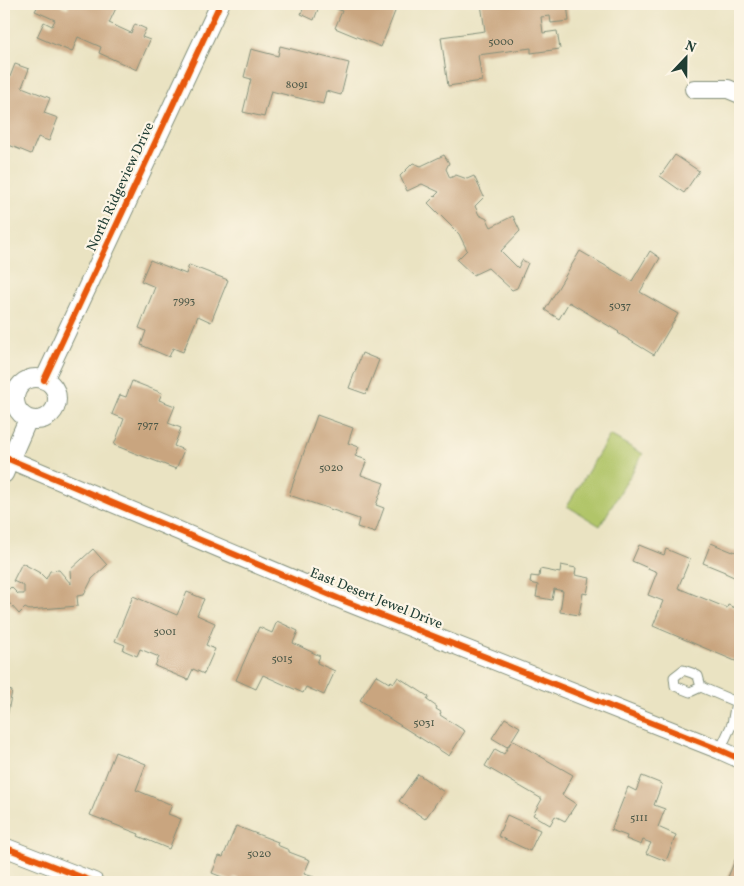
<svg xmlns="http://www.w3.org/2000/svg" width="744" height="886" font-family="Vollkorn,serif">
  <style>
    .green { fill: #b1c569; stroke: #68814e }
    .building { fill: #c9a57f }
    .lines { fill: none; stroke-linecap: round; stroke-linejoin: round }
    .lane-casing { stroke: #84907b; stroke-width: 11 }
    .street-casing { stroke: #84907b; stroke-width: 20 }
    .lane { stroke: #fff; stroke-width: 9 }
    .street { stroke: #fff; stroke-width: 18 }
    .cycleway-casing { stroke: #fcf5e5; stroke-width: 9 }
    .cycleway { stroke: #e8590c; stroke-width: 6 }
    .labels { text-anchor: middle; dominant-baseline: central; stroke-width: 4.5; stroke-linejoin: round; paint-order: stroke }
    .number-label { font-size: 11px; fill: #4a5747 }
    .street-label { font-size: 14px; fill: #1f3d34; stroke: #fcf5e5 }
  </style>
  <rect width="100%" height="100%" fill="#fcf5e5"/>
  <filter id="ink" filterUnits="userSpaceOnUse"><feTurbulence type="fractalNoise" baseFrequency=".02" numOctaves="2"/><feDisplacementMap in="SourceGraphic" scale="10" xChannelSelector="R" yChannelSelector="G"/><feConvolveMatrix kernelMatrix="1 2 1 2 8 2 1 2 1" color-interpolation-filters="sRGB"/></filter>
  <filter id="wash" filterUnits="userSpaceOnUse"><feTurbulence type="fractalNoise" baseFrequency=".0096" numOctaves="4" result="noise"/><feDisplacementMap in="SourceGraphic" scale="20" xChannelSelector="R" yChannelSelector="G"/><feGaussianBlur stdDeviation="1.12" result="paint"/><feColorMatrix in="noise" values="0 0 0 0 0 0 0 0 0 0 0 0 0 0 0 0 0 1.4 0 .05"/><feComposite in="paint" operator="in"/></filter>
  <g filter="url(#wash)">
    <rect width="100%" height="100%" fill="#eae3c2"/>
    <path class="green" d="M610,435L643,454L600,526L567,506Z"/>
    <g id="blocks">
      <path class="building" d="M39,4H55L68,9L70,4H118L109,23L131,33L135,24L146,29L142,37L150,40L137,70L99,53L101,47L78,37L72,52L37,37L44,22L52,26L55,20L35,11Z
        M305,4H320L314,20L301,14Z
        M324,4H398L381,47L335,28L342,11Z
        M481,4H567L569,21L551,23L550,16L541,17L543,33L557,31L560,49L531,53V48L478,55L482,81L448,86L441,37L485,31Z
        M280,46L349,63L341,95L326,91L323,104L271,91L264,117L243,112L251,79L244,77L251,49L278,56Z
        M15,64L29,69L22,87L50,98L44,113L58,118L49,141L38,137L31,154L4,143V92Z
        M444,155L449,163L446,169L450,178L456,175L467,179L474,176L484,197L475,206L479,215L487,219L491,227L513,216L520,231L501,251L518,268L522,260L528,263L517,288L512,290L488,268L473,275L457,260L467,250L459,234L428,203L439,192L422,184L407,191L400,176L413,163L421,166Z
        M675,155L699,171L684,193L660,176Z
        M580,251L632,281L650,251L660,258L640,292L678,314L654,355L618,333L619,332L569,302L559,319L545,310Z
        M150,260L186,274L189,265L228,280L211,322L198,316L183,352L173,348L169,357L141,345L146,331L139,328L155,287L141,281Z
        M362,353L379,360L366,394L349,388Z
        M132,381L162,393L159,400L175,406L168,423L181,428L174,446L184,450L176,469L114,445L124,419L112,414L120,395L126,397Z
        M317,415L353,428L348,443L359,447L355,456L367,460L361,475L384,483L376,505L384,508L375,533L357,527L359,519L289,495Z
        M711,543L733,552V551L740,553V577L737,576L736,578L725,573V572L703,563Z
        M639,545L664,555L666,549L690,559L678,588L727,608L728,605L740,610V663L653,626L663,601L648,595L657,572L632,561Z
        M93,549L107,565L92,579L84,595L77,596L78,606L29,610L25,608L19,614L4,597V594L11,587L18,594H24V586L13,581L22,563L40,573L46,579L50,571L59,570L71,584L70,570Z
        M561,565L576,568L575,575L590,578L587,594L583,593L579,615L560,612L563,591L554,589L552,600L536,597L538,585L530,583L531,576L539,577L540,569L560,573Z
        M187,592L204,599L197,615L215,623L206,645L215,649L204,674L193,669L188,680L155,666L159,657L140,649L137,656L123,650L125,645L115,641L133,596L177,615Z
        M277,621L298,631L293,643L320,656L317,663L335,671L324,695L306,687L303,693L263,675L256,689L236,680L259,627L272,633Z
        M376,675L389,683L391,681L394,683L398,677L429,697L427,700L437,707L436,709L441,712L440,715L465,731L449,756L360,700Z
        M4,689L12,691L5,727H4Z
        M505,718L520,727L512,740L573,775L562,795L576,804L565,821L555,816L550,825L533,815L542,799L485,766L495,749L504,754L511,742L507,747L492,738Z
        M115,752L146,764L136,790L172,805L168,814L181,819L169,849L138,836L139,834L90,815Z
        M418,774L444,792L425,819L399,801Z
        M642,776L662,784L654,805L665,809L658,827L676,835L666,861L646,853L651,843L643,840L641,845L626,839L627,836L611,830L628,787L636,791Z
        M507,815L540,830L530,851L498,836Z
        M236,826L278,842L277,845L289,850V852L310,860L304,874L314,877L312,882H247L234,877L232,881L212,873L219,856L223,857Z
        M740,848V882H726Z"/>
    </g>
  </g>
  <g filter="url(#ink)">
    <use href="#blocks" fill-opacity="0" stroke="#84907b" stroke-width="1"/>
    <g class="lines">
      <g class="lane-casing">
        <path id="lane" d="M701,687L690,692L675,686L674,677L683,670L692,673L698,676L701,687L736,702L732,724L720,750"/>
      </g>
      <g class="street-casing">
        <path id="street" d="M694,89H728L740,94
          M15 399a21 21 0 1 1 42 0a21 21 0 1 1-42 0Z
          M44,380L220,4
          M4,457L347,602L720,750L740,759
          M4,474L28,419
          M4,847L94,882"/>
      </g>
      <use href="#lane" class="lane"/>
      <use href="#street" class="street"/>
      <g class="cycleway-casing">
        <path id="cycleway" d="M44,380L220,4
          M4,457L347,602L720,750L740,759
          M4,847L94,882"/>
      </g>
      <use href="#cycleway" class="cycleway"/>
    </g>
  </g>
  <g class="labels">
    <g class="number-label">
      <text x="501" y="42">5000</text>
      <text x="297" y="85">8091</text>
      <text x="184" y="301">7993</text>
      <text x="620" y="306">5037</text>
      <text x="148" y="425">7977</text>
      <text x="331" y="468">5020</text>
      <text x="165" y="632">5001</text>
      <text x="282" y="659">5015</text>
      <text x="424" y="723">5031</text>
      <text x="639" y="818">5111</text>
      <text x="259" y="854">5020</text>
    </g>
    <g class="street-label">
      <text transform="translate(121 187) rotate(-65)">North Ridgeview Drive</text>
      <text transform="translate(376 599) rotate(22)">East Desert Jewel Drive</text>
    </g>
  </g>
  <rect width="744" height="886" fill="none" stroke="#fcf5e5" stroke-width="20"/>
  <g transform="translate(686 58) rotate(22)" stroke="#fcf5e5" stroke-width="4" paint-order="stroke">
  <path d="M0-4L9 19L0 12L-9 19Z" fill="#1f3d34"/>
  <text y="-8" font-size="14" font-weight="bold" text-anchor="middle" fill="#1f3d34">N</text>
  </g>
</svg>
